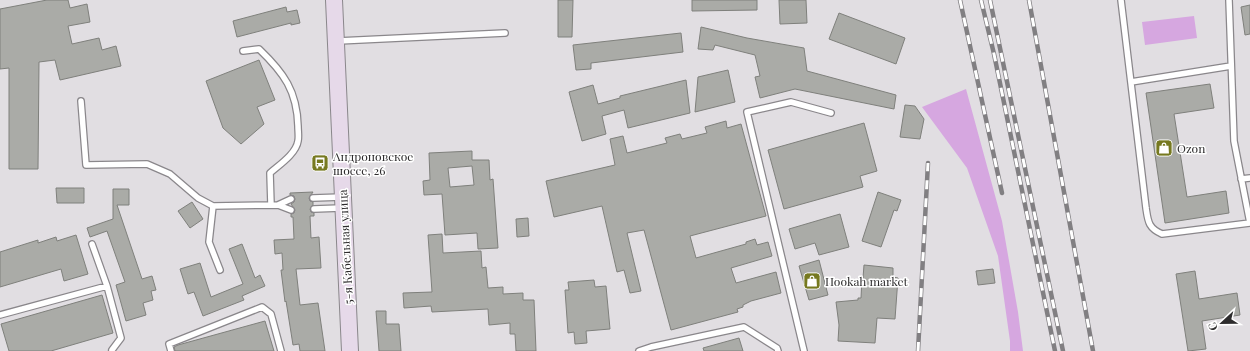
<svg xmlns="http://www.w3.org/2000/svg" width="1250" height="351" font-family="'Playfair Display',serif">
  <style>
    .green { fill: #d6a7e0 }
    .building { fill: #aaaba7; stroke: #7f807c; fill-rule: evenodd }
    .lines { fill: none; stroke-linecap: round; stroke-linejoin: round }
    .lane-casing { stroke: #8a878b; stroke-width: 8 }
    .secondary-casing { stroke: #8a878b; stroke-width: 18 }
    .lane { stroke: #fff; stroke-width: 5.5 }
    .secondary { stroke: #e6d9e9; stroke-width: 16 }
    .rail-casing { stroke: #817f82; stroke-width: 4.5 }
    .rail { stroke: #fff; stroke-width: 3; stroke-dasharray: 9; stroke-linecap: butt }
    .labels { text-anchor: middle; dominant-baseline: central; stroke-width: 3; stroke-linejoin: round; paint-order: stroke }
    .poi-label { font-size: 12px; fill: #2d2c2d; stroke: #fff; text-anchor: start }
    .street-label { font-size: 12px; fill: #2d2c2d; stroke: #fff }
  </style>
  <rect width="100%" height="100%" fill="#e1dee2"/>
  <path class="green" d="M1194,16L1197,38L1145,45L1142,22Z
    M966,89L1002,221L1018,312L1023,351H1010V341L998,256L967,168L922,107Z"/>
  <path class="building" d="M47,0H68L70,8L87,4L90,22L68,26L72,44L99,38L102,50L116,46L121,66L60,80L55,60L39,62L38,169H9V68L0,69V9Z
    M558,0H573L572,37H558Z
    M692,0H757V10L692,11Z
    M779,0H806L807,23L780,24Z
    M1250,5V34L1245,35L1241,7Z
    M286,7L287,12L297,10L300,23L291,25V23L237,37L233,21Z
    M839,13L905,38L896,64L829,39Z
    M701,27L747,38L804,48L807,71L896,95L894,109L795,89L760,98L755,77L760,76L755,55L715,45L713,50L698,49Z
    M681,33L683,52L591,63V69L576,70L573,45Z
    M259,60L275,100L257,107L264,124L241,144L223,128L206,81Z
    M728,70L735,102L695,112L698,77Z
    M686,80L690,113L628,128L624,110L602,116L606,134L582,141L569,92L593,85L598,104L620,98V96Z
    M1210,84L1214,108L1174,114L1187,197L1226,191L1229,213L1165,223L1146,93Z
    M905,105L915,106L924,119L920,139L900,137Z
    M726,121L727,128L741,124L766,216L690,236L696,258L746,244V242L755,239L757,245L768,242L772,256L731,268L736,283L776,272L781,293L751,301L743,305V307L737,309L738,312L671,330L644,230L627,233L641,291L630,293L624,270L617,272L602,206L554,217L546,181L615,165L610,139L623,136L627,153L667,143L665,138L680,134L682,139L707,133L705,127Z
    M864,123L877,171L860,176L863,187L784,209L768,150Z
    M472,151V160H489L490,180L493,179L498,248L478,249L477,233L445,235L442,194L424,195L423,181L430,180L429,153ZM472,166L474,185L450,187L448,168Z
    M56,188H84V203H57Z
    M113,189H129V205H117L142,279L152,276L156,290L151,291L153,300L143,303L146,315L126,321L116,285L125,282L107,231L90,237L87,228L113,219Z
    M313,192L309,198L310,201L313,202V205L310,209L311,212L314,213V216H310L311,238L319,237L321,268L296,269L300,305L318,303L325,351H300L299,344L293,345L286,301L285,302L281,270H283L282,253L275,254L274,240L294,239L293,217H291V214L294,213L295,210L291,204L294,202L295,199L294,196L290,195V193Z
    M878,192L901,200L897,211L894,210L881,247L862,241Z
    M192,202L203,219L190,228L178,211Z
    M840,214L849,247L819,255L815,243L795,249L789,229Z
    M528,218L529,236L517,237L516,219Z
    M442,234L443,253L481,251L482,268L486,267L488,288L503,287V294L523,293V300H534L536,351H516L515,334H510V323L489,325L488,309L432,312L431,306L404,308L403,293L432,292L428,235Z
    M76,235L88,274L64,281L61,269L0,287V252L38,240V243L56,237L57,241Z
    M242,244L255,278L260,275L265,286L242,296L244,300L203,316L194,292L188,294L180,269L200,263L211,297L243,284L229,249Z
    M819,260L828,295L809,300L799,266Z
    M864,265L893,268V277L898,278L895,319L877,318L875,343L838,341L839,325L836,302L858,300V298H861L862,278H863Z
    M993,269L995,283L978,285L976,271Z
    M1195,271L1199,299L1237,293L1240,315L1202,321L1206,349L1188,351L1176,274Z
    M594,280L595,287L606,286L610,329L586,331L587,343L575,344L574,332L568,333L565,290H569L568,282Z
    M102,295L113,333L51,351H9L1,324Z
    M376,311H386V324H399L401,351H379Z
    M265,321L274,351H175L174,347L178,345Z
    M739,338L743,351H704L703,348Z"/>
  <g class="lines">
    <g class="lane-casing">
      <path id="lane" d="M1121,0L1146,208C1148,221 1148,228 1162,234L1250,223
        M1229,0L1234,141L1250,223
        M338,41L505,33
        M243,51L259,49C284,73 297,91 298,126C298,131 299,137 298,141C296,154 279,165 270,173L271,205
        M1131,82L1231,66
        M81,101L86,165L147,164L170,174L198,198L213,206L278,205L291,210
        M1241,179L1250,178
        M313,198L342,197
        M278,205L291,199
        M213,206L209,242L220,270
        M314,209L341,208
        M92,244L107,286
        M0,315L107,286L121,338L112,350
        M171,351L169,344L262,307L271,314L281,351
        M639,351L651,347L744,327L777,348L778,351
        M804,351L747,112L791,102L831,113"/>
    </g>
    <g class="secondary-casing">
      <path id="secondary" d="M334,0L350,351"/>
    </g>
    <use href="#lane" class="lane"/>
    <use href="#secondary" class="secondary"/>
    <g class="rail-casing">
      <path id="rail" d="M960,0L1002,193
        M981,0L994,54L1055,351
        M990,0L1063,351
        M1029,0L1093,351
        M918,351L928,163"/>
    </g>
    <use href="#rail" class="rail"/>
  </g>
  <defs>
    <g id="shop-square" transform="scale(0.9)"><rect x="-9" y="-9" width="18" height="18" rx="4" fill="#767920" stroke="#fff"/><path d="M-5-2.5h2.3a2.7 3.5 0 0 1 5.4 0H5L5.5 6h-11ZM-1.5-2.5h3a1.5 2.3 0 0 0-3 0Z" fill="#fff"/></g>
    <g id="bus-square" transform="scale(0.9)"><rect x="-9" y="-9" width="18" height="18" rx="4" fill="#767920" stroke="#fff"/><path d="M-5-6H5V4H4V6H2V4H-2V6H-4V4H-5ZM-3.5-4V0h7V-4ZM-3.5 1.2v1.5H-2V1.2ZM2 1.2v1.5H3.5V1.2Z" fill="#fff"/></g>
  </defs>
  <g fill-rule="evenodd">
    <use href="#shop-square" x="1164" y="148"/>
    <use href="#bus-square" x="320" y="163"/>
    <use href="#shop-square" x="812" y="281"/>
  </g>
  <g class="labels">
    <g class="poi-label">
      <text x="1177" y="148">Ozon</text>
      <text x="333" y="156">Андроновское<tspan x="333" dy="14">шоссе, 26</tspan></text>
      <text x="825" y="281">Hookah market</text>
    </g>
    <g class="street-label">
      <text transform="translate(345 247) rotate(-93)">5-я Кабельная улица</text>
    </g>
  </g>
  <g transform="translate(1222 323) rotate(248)" stroke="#ffffff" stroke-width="3" paint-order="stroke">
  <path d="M0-3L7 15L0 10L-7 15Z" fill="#2d2c2d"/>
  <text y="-6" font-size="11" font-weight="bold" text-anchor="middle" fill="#2d2c2d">С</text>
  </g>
</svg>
